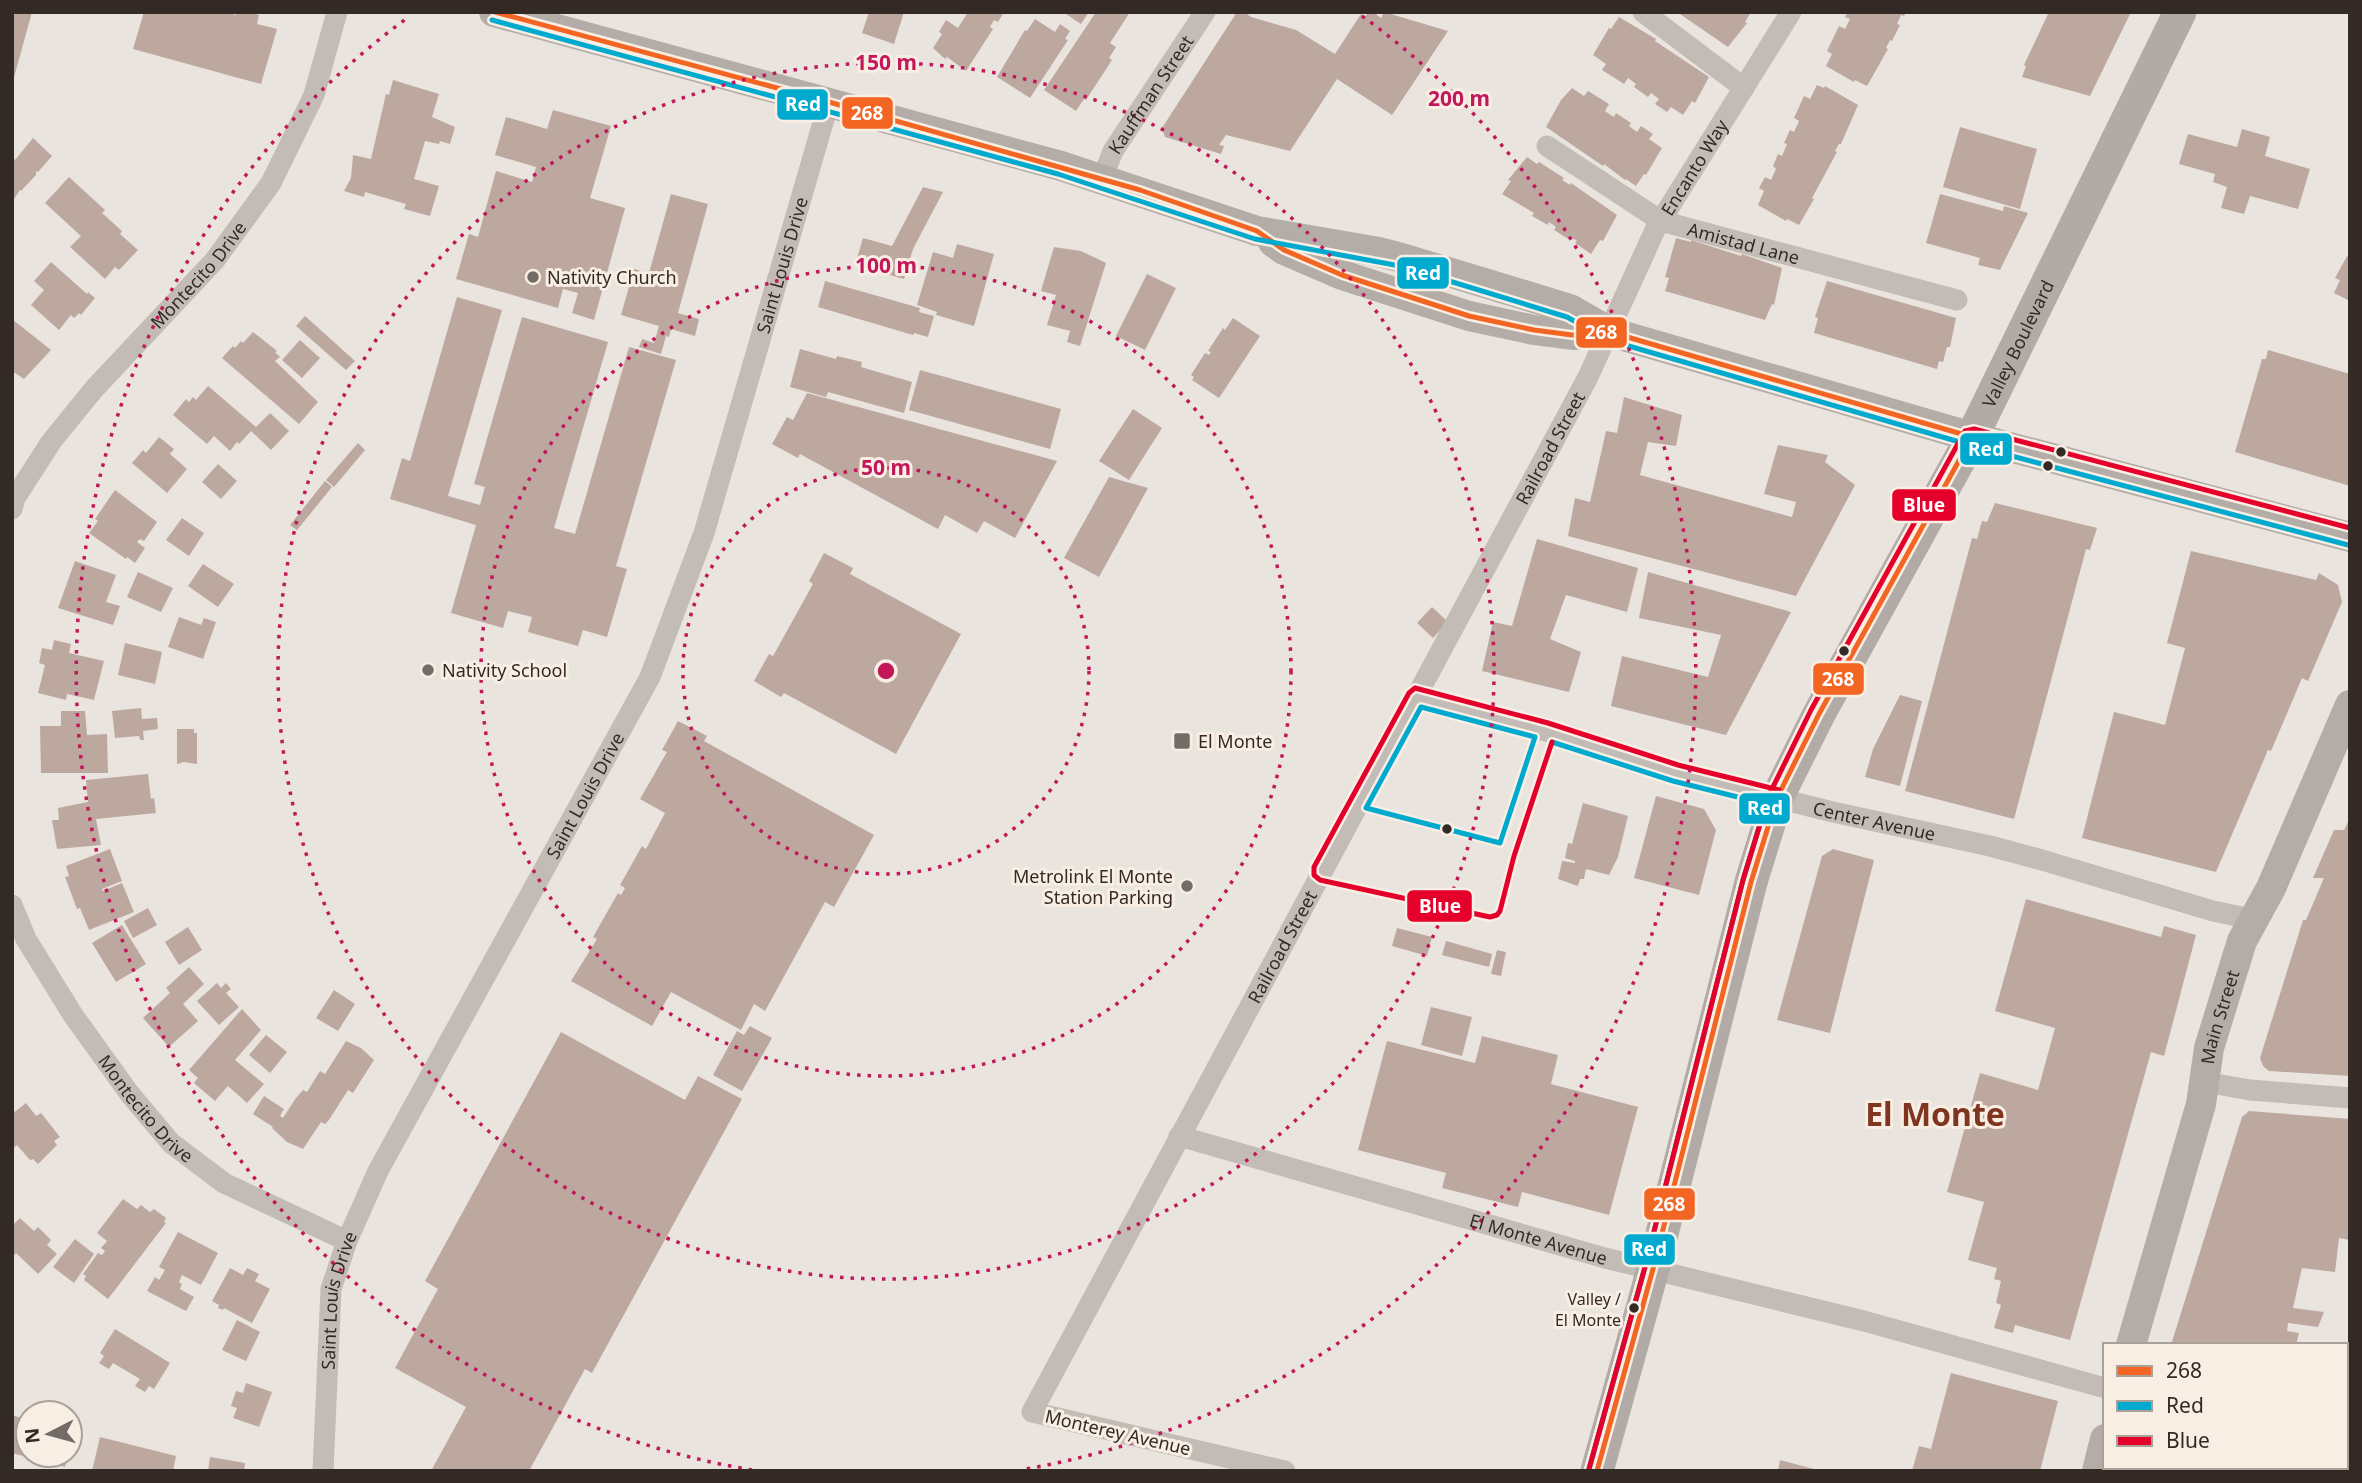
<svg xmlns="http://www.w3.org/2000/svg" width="2362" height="1483" font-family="'Noto Sans',sans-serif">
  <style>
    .building { fill: #bda8a0 }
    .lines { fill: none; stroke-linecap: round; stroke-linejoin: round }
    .street { stroke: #c3bcb6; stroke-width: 21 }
    .secondary { stroke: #b4aca7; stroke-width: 30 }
    .primary { stroke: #b1aaa6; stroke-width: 33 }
    .bus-1-casing { stroke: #f8eee4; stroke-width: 10 }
    .bus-2-casing { stroke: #f8eee4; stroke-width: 10 }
    .bus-3-casing { stroke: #f8eee4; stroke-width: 10 }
    .bus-1 { stroke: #f26522; stroke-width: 5 }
    .bus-2 { stroke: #00a9ce; stroke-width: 5 }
    .bus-3 { stroke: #e4002b; stroke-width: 5 }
    .ring { fill: none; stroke: #c2185b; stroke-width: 3.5; stroke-dasharray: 3.5 7 }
    .poi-dot { fill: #736b66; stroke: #f8eee4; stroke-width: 2.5 }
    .bus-dot { fill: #332a26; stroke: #f8eee4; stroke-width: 2.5 }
    .labels { text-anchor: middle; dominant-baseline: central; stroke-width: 6; stroke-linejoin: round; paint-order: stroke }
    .bus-label { font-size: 16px; fill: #332a26; stroke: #f8eee4; text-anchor: end }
    .street-label { font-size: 18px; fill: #332a26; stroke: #f8eee4 }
    .poi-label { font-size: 18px; fill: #332a26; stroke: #f8eee4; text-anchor: start }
    .town-label { font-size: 32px; font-weight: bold; fill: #803521; stroke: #f8eee4 }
    .centre { fill: #c2185b; stroke: #f8eee4; stroke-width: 3.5 }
    .ring-label { font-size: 21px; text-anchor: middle; font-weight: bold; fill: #c2185b; stroke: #f8eee4; stroke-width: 6; stroke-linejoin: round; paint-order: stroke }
    .line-badge { stroke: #f8eee4; stroke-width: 2.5 }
    .badge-label { font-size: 19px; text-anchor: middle; font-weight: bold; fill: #fff }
  </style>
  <rect width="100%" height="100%" fill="#eae4de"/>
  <path class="building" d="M12,12H32L13,81H12Z
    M144,12H225L236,15L237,12H248L259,15L257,24L277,29L261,84L133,49Z
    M869,12H904L894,44L862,33Z
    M968,12H1004L998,22L994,20L990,27L993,29L966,71L947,57L945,59L933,48L942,34L939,32L946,20L958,28Z
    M1063,12H1089L1081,24Z
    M1096,12H1130L1110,43L1116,47L1109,58L1112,60L1086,100L1084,99L1076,111L1044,90Z
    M1237,12H1244L1251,17L1296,30L1335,54L1361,14L1365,17L1368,12H1373L1381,18L1384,12L1448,31L1392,115L1337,79L1290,151L1226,135L1219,145L1224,146L1221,154L1165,137L1162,128Z
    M1677,12H1751L1745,22L1747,23L1728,47Z
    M1848,12H1906L1904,16L1901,15L1897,24L1900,25L1892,41L1890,40L1886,48L1888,49L1867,86L1855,80L1854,82L1826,66L1832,54L1827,51L1839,26L1845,29L1850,19L1845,17Z
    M2049,12H2131L2090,96L2022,77L2026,66L2024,65Z
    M1619,17L1656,39L1655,41L1709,77L1695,103L1692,101L1683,115L1671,107L1667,112L1655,104L1659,99L1651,93L1648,97L1634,87L1636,84L1628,78L1624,84L1602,70L1606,64L1593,55L1609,28L1611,29Z
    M1035,19L1055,32L1060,24L1070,31L1065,39L1068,40L1030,98L997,77L1025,30L1027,31Z
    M393,80L439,94L432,117L455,127L450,144L440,141L439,144L425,141L414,179L439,186L430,216L404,209L406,204L365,192L364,197L344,191L351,178L353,155L371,159L386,94L389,95Z
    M1817,85L1824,88L1825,86L1858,105L1841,144H1839L1835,151L1837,152L1812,198L1814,199L1799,225L1787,219L1786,221L1758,205L1764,191L1759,188L1765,177L1771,180L1776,169L1773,166L1778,154L1782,156L1787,144L1784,143L1790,130L1794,132L1799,121L1794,118L1804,96L1810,99Z
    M1572,88L1584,96L1588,91L1609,104L1605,111L1614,117L1616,113L1631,123L1629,126L1637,132L1641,126L1653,134L1649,139L1662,148L1646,175L1644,174L1636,186L1626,179L1625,180L1604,164L1603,166L1546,127L1561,100Z
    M553,110L611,126L590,198L625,208L594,320L572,313L578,293L563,289L558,308L456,279L469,234L478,237L496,171L532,182L536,167L495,155L506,117L547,129Z
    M1960,127L2037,149L2020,209L1943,187Z
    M2242,129L2270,137L2265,156L2310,169L2298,209L2250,196L2244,214L2221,208L2227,187L2213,182L2215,174L2179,164L2188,134L2237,147Z
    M33,138L52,156L38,172L36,171V175L21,191L20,190L12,202V157L15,160Z
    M1527,157L1537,164L1539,162L1564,178L1562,180L1570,185L1571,183L1617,215L1603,241L1600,240L1591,254L1575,243L1577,241L1571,237L1570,240L1554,230L1556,227L1549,222L1548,225L1532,216L1534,213L1502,194L1511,181L1508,180Z
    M69,177L105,210L102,213L122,231L120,234L138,250L119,270L115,267L105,279L70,247L81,236L45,203Z
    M923,187L943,192L913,249L904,279L855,265L863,238L892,246Z
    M671,194L708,204L678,313L699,319L695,336L671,329L669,337L666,336L661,354L639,347L642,339L654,343L659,326L621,315L634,269L649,273Z
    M1940,194L2003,211L2004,206L2028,213L2000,270L1978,265L1980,258L1926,243Z
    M1676,238L1691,242V240L1741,256L1742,254L1782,268L1774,305L1772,304L1765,320L1665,291L1669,278L1665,277Z
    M957,244L994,254L974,326L936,315L937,312L917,305L933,252L953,258Z
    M1054,247L1081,251L1106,263L1080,346L1067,342L1070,331L1047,325L1056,295L1041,291Z
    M2347,256L2350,258V301L2334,293L2340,280L2335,278Z
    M51,262L87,294L88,292L95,298L81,315L79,313L74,318L71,315L59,330L31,305L44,290L34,281Z
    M1147,274L1176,288L1145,350L1116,336Z
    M825,281L920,308L919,312L934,316L928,337L914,333L913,335L818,307Z
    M1827,281L1956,318L1950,347H1947L1943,362L1939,361L1937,369L1814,333L1818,318L1815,317Z
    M457,297L502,310L448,496L480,505L485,487L474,484L522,317L608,342L554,528L575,534L629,347L676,360L616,566L627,569L607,637L583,630L578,646L528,632L532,617L508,611L503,628L451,613L476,525L390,499L402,458L410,461Z
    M305,316L355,361L346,370L296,326Z
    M1233,318L1260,336L1219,398L1192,380L1194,377L1191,375L1205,353L1209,355L1211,352L1208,351L1223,328L1225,330Z
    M12,319L51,350L24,379L12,371Z
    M253,332L277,351L275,352L280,357L275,361L318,402L299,424L222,358L233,346L235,348L241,341L243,343Z
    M300,340L320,358L302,378L282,360Z
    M800,349L836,359L837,356L862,362L861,367L912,382L904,413L828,392L826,397L790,387Z
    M2268,350L2350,374V486L2235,452L2262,359H2266Z
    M920,370L1061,409L1050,449L909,410Z
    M208,386L256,427L270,413L289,431L271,450L251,431L239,444L237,442L230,451L214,436L207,444L173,415L186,399L189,402L193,397L196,400Z
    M807,393L1057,461L1015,538L984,521L977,533L945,515L938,529L800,454L798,458L772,444L787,417L793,420Z
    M1624,397L1682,415L1676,446L1648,442L1640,475L1792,517L1796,502L1764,494L1778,445L1828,455L1825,462L1855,485L1796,596L1568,536L1575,498L1590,502L1606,431L1617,433Z
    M1133,409L1162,428L1129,480L1099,461Z
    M159,437L174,449L170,454L187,469L167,493L132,463L143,450L146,453Z
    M358,443L365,450L334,487L326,480Z
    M218,464L237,481L221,499L202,482Z
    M1109,477L1148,488L1099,577L1064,558Z
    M325,481L332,487L297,530L290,525Z
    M115,490L157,522L144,541L140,539L137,542L145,548L135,563L127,557L126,559L89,533L98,521L95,519Z
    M1995,503L2097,528L2090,550L2086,549L2014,819L1905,791L1972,538L1977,539L1982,521L1987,522Z
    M182,518L204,533L189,556L166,540Z
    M1537,539L1638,568L1627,612L1566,595L1550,639L1581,652L1569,692L1482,671L1493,622L1512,626Z
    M2191,551L2316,580L2319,573L2338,585L2342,602L2308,681L2302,678L2271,751L2268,750L2216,872L2082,838L2114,712L2165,725L2185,648L2167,643Z
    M824,553L853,568L850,574L961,634L896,754L784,693L781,697L754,681L769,654L773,656L813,584L809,581Z
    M75,561L116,575L106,602L120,606L113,625L58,608Z
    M203,564L234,584L218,607L188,586Z
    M138,572L173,588L161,612L127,597Z
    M1648,572L1791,612L1726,735L1611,706L1622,656L1708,677L1721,635L1639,618Z
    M1432,607L1448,622L1433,638L1417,623Z
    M179,617L201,625L204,618L216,622L203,659L168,647Z
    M54,640L71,644L69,653L104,661L94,700L67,694L66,700L38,693L45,665L39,663L42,648L52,650Z
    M125,643L162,652L155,684L118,675Z
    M1900,695L1922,701L1900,786L1865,777L1873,749Z
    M141,708L142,719L157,718L158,729L143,731L144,740H140L139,736L115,738L112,711Z
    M61,711H85L87,735L107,734L108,773H41L40,726H61Z
    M678,721L707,736L704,741L874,835L834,907L825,902L765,1011L754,1004L741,1030L671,992L652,1026L571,981L597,939L593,937L618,893L621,895L625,888L620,885L642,846L646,849L665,813L640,799L667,752L662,750Z
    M177,729H194V733H197V764L184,762L177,764Z
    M148,774L151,799L154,798L156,813L96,819L101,845L57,849L52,820H59L58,808L88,802L86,780Z
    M1656,796L1704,809L1716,830L1699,895L1634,878Z
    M1583,803L1628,816L1618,857L1609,875L1586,869L1584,879H1580L1578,886L1558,879L1562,861L1575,863V861L1565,858L1568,843L1572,844Z
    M2350,818V1076L2269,1071L2263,1066L2260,1058L2303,920H2306L2324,878H2313L2334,830H2344Z
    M110,849L122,881L102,889L103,891L122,883L134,912L89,930L80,908L77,909L65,877L69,876L66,866Z
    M1833,849L1874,860L1830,1033L1777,1020L1822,856Z
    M2026,899L2161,937L2164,926L2196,935L2164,1056L2151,1052L2070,1340L2015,1325L2013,1333L1994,1328L2001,1305L1996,1303L2001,1281L1994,1279L1997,1268L1968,1260L1984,1202L1947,1192L1980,1073L2038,1090L2055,1028L1995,1011Z
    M148,908L157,925L133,938L124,921Z
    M122,925L146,964L116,982L92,943Z
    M188,927L202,950L179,965L165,942Z
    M1397,928L1432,937L1427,956L1392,946Z
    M1446,941L1492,954L1489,967L1442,955Z
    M1497,950L1506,952L1501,976L1491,974Z
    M189,967L204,984L183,1004L198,1021L169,1047L143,1018L170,993L166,988Z
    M217,983L221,988L226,983L231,989L226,993L239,1007L219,1025L197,1001Z
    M334,990L355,1004L338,1031L316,1018Z
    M1431,1007L1472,1017L1462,1056L1421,1045Z
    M242,1009L261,1030L235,1060L264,1084L247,1103L228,1086L215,1101L194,1083L198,1078L189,1070Z
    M750,1026L772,1038L742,1091L713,1075L737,1031L744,1035Z
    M561,1032L685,1100L698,1076L742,1099L592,1373L585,1369L529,1471H431L466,1407L395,1368L438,1289L425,1281Z
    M266,1035L287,1052L270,1073L249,1055Z
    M1482,1036L1558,1055L1551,1084L1638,1107L1609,1215L1522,1192L1518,1207L1442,1188L1446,1173L1358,1150L1387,1041L1475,1063Z
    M346,1041L361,1048L374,1060L353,1093L348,1090L329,1120L325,1124L321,1122L303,1149L287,1142L272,1128L273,1127L253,1114L264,1096L284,1109L280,1116L283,1118L296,1098L303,1090L307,1092L320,1071L325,1074Z
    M26,1103L36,1116L41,1113L60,1137L54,1141L57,1145L38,1164L33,1159L30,1160L17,1145L12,1149V1114Z
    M2249,1111L2350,1119V1240L2339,1238L2335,1272L2302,1268L2293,1308L2324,1312L2318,1327L2288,1323L2287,1331L2299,1333L2296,1345H2171L2242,1117Z
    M123,1199L137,1209L141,1205L150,1212L154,1209L166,1218L164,1222L166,1223L108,1299L84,1280L86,1276L83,1274L98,1253L102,1255L105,1251L101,1248L107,1241L97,1233Z
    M20,1218L34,1231L38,1227L51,1240L47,1245L57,1254L38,1274L16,1253L12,1258V1226Z
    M178,1232L218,1253L201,1285L182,1275L179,1282L182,1284L180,1289L194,1297L186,1311L147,1291L155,1277L159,1280L165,1270L159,1267Z
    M75,1239L94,1254L74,1283L53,1267Z
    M230,1268L243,1275L247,1268L259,1274L255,1281L270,1289L252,1323L224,1308L223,1310L218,1308L219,1305L212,1301Z
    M237,1320L260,1332L246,1361L222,1350Z
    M115,1329L170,1363L154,1389L149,1386L145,1392L135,1386L140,1379L113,1363L109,1369L99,1363L104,1356L100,1353Z
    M1951,1373L2058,1401L2040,1471H1912L1919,1446L1931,1449Z
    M246,1383L272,1392L259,1427L233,1418L237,1408L231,1406L236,1391L243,1393Z
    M12,1415L28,1420V1455H68L65,1467L12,1453Z
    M100,1437L176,1456L173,1471H92Z
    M210,1457L245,1463L244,1471H208Z
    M1780,1460L1814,1469L1813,1471H1778Z
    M2137,1467H2272V1471H2136Z"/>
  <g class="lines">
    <g class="street">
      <path d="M1643,12L1744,88"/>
      <path id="s1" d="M1547,146L1661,221L1957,300"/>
      <path id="s2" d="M1102,179L1113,151L1205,12"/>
      <path id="s3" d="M12,509L15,498L51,442L94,389L215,260L271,183L314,95L337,12"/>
      <path id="s4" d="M1417,697L1546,731L1676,773L1833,812L1990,846L2042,860L2213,911L2252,919"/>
      <path id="s5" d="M12,905L26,939L73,1015L129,1093L171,1143L224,1183L347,1241"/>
      <path d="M2205,1082L2250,1090L2350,1098"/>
      <path id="s6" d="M1179,1136L1605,1258L1864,1321L2105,1388"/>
      <path id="s7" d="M323,1471L331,1289L347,1241L378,1171L650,677L704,533L829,102"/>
      <path id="s8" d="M1285,1471L1032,1412L1588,377L1655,230L1791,12"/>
    </g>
    <g class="secondary">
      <path d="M494,12L1061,166L1257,231L1379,252L1402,258L1570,309L1610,332L1972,437L2350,537"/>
      <path d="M1273,242L1284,250L1342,275L1469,316L1534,330L1572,335L1610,332"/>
      <path id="s9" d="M2131,1345L2201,1104L2209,1048L2242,941L2271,888L2350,705"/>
      <path d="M2097,1471L2105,1439"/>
    </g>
    <path class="primary" id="s10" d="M1597,1471L1653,1269L1751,882L1777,798L1819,714L1972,437L2180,12"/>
    <g class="bus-1-casing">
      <path id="bus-1" d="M495,12L829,102L1140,190L1257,231L1284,250L1342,275L1469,316L1534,330L1572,335L1610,332L1972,437
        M1597,1471L1653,1269L1751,882L1777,798L1819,714L1972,437"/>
    </g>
    <g class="bus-2-casing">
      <path id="bus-2" d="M492,20L1058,174L1255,239L1400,266L1567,317L1608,340L1970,445L2348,545
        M1421,707L1535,737L1500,843L1366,808Z
        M1552,742L1673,781L1766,804L1743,880L1645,1267L1589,1469"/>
    </g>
    <g class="bus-3-casing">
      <path id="bus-3" d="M1552,742L1514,856L1500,911L1497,915L1490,917L1320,880L1314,875V867L1409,693L1415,688L1548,723L1678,765L1779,790
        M1589,1469L1645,1267L1743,880L1769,795L1811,710L1965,431L1974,429L2350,528"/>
    </g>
    <use href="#bus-1" class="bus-1"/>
    <use href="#bus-2" class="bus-2"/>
    <use href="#bus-3" class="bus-3"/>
  </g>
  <g class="ring">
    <circle cx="886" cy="671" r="203"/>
    <circle cx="886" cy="671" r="405"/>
    <circle cx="886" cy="671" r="608"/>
    <path d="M752 1470A810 810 0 0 1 410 16M1362 16A810 810 0 0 1 1020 1470"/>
  </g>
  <g class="poi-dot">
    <circle cx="533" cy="277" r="7"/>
    <circle cx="428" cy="670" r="7"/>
    <rect x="1173" y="732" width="18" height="18" rx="3.5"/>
    <circle cx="1187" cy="886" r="7"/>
  </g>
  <g class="bus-dot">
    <circle cx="2061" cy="452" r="6"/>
    <circle cx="2048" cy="466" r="6"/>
    <circle cx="1844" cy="651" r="6"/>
    <circle cx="1447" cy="829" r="6"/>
    <circle cx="1634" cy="1308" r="6"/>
  </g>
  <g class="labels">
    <g class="bus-label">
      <text x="1621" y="1299">Valley /<tspan x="1621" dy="21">El Monte</tspan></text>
    </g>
    <g class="street-label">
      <text stroke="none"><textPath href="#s2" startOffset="98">Kauffman Street</textPath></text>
      <text stroke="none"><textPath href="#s8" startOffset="1670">Encanto Way</textPath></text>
      <text stroke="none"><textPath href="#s1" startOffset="222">Amistad Lane</textPath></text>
      <text stroke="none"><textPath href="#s7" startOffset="1306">Saint Louis Drive</textPath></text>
      <text stroke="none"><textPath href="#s3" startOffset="301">Montecito Drive</textPath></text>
      <text stroke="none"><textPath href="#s10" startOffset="1211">Valley Boulevard</textPath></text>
      <text stroke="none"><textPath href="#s8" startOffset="1354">Railroad Street</textPath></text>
      <text stroke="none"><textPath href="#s7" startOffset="738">Saint Louis Drive</textPath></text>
      <text stroke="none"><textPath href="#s4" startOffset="474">Center Avenue</textPath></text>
      <text stroke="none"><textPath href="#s8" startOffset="788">Railroad Street</textPath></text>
      <text stroke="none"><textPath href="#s9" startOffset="340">Main Street</textPath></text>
      <text stroke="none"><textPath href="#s5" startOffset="245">Montecito Drive</textPath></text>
      <text stroke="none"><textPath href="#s6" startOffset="374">El Monte Avenue</textPath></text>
      <text stroke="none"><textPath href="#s7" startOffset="172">Saint Louis Drive</textPath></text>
      <text transform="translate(1118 1432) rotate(13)">Monterey Avenue</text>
    </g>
    <g class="poi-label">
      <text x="547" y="277">Nativity Church</text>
      <text x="442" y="670">Nativity School</text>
      <text x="1198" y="741">El Monte</text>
      <text x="1173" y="876" text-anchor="end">Metrolink El Monte<tspan x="1173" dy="21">Station Parking</tspan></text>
    </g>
    <g class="town-label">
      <text x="1935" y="1113">El Monte</text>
    </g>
  </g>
  <circle cx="886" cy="671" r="10" class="centre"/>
  <g class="ring-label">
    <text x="886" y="70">150 m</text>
    <text x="1459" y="106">200 m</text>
    <text x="886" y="273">100 m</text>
    <text x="886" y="475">50 m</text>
  </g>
  <g class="line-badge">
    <rect x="776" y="88" width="53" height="33" rx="7" fill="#00a9ce"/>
    <rect x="841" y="96" width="53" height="34" rx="7" fill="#f26522"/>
    <rect x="1396" y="256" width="54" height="34" rx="7" fill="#00a9ce"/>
    <rect x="1575" y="316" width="53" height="33" rx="7" fill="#f26522"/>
    <rect x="1959" y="432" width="54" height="34" rx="7" fill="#00a9ce"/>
    <rect x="1891" y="488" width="66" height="34" rx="7" fill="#e4002b"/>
    <rect x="1812" y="662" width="53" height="34" rx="7" fill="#f26522"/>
    <rect x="1738" y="792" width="53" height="33" rx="7" fill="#00a9ce"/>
    <rect x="1406" y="889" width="67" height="34" rx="7" fill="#e4002b"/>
    <rect x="1643" y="1187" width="53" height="34" rx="7" fill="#f26522"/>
    <rect x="1623" y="1233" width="53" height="33" rx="7" fill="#00a9ce"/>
  </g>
  <g class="badge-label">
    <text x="803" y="111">Red</text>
    <text x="867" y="120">268</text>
    <text x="1423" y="280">Red</text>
    <text x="1601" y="339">268</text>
    <text x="1986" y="456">Red</text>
    <text x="1924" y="512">Blue</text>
    <text x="1838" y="686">268</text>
    <text x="1765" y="815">Red</text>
    <text x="1440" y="913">Blue</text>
    <text x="1669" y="1211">268</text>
    <text x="1649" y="1256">Red</text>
  </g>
  <rect width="2362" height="1483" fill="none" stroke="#332a26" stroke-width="28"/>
  <rect x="2103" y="1343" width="245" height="126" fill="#f8eee4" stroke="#a9a098" stroke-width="2"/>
  <rect x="2117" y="1366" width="35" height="10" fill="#f26522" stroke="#a9a098" stroke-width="2"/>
  <text x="2166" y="1378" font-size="21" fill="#332a26">268</text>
  <rect x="2117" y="1401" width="35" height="10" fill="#00a9ce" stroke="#a9a098" stroke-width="2"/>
  <text x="2166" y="1413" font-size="21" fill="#332a26">Red</text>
  <rect x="2117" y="1436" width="35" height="10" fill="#e4002b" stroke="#a9a098" stroke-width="2"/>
  <text x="2166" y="1448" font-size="21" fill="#332a26">Blue</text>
  <g transform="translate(49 1434) rotate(264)"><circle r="33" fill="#f8eee4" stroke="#a9a098" stroke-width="2"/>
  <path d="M0-5L12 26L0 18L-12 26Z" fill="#736b66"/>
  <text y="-10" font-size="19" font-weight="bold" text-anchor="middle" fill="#332a26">N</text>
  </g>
</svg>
